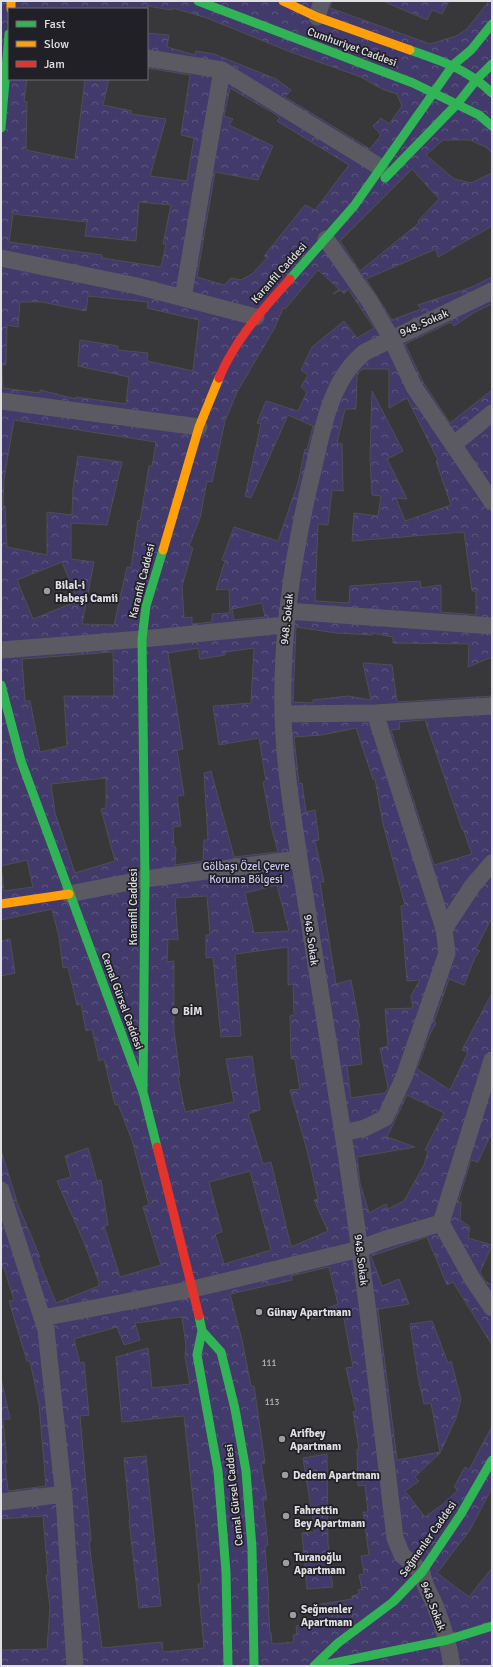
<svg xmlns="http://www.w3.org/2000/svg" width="493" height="1667" font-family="Signika,sans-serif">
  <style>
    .park { fill: url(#park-crowns); fill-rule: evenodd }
    .building { fill: #38383b; stroke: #4f4f52; fill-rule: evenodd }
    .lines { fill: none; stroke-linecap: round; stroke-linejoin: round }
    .street { stroke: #5b5a63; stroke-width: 17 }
    .fast { stroke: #30b455; stroke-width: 9 }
    .slow { stroke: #ff9f0a; stroke-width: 9 }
    .jam { stroke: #e5322d; stroke-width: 9 }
    .poi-dot { fill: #9d9da1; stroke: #202026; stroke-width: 1.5 }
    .labels { text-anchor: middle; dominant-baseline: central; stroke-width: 3.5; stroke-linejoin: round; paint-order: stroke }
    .number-label { font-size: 9px; fill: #b6b6ba }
    .street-label { font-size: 11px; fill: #e0e0e4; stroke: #202026 }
    .poi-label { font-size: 11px; font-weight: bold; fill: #e0e0e4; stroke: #202026; text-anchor: start }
    .park-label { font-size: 11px; fill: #cbc8ef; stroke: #202026 }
  </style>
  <defs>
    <pattern id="park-crowns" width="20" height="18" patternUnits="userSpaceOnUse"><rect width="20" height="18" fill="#423a6a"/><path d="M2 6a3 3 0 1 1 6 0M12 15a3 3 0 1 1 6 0" fill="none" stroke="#5d567f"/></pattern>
  </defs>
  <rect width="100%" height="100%" fill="#212125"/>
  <path class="park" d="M1,1H492V1666H1ZM9,9H147V79H9Z"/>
  <path class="building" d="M332,1H383L427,20L432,10L442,14L449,1H489L467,29L456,36L430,44L330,8Z
    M147,6L172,10L173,8L207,18L288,51L361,77L382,89L397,94L402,106L389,124L381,118L373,126L381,135L370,149L285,97L291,90L276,79L214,54L196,51L195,55L167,47L169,35L147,33Z
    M147,68L190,75L181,135L194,138L187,181L150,176L166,119L131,114L132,111L103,105L109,79H147Z
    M27,79H85L75,160L26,150L27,102L24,101Z
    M230,88L275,114L280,118L277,121L349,165L315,210L305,205L264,256L267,258L252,274L241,280L231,278L224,285L197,277L215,172L258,180L273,146L229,125L233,119L224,116Z
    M443,140H470L486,147L492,153V173L471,183L454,179L426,155Z
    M412,169L439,199L418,221L419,223L360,271L340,241Z
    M139,202L171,205L163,244H166L161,267L102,258V255L9,242L13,214L87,222L85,236L136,241Z
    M492,226V277L472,287L418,305L421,309L392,320L366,279L436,249L438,257Z
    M318,270L339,289L333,294L341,290L344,294L348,289L374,328L357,338L344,321L312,347L301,370L308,375L301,387L307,392L298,411L266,401L257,423L261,424L245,496L251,498L288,415L313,426L307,450L305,449L298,483L278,541L234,527L222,560L225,561L216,590L229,589L230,613L212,614V622L192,624V617L184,618L182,586L193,548L189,546L200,518L207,481L212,482L225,421L237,392L275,327L283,308L285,309Z
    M88,296L148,302L147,308L199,320L193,371L147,361L148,353L118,350V346L80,340L78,366L129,377L126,404L76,397V399L40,390V393L3,388L2,365H6L7,325L18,327L20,302H42L86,311Z
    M492,304V390L450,423L423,382L405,344L451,322L454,326L475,312Z
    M362,369H389V408L407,398L438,460L436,461L451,505L405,521L396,498L407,499L387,459L403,451L372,391L370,459L372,495L381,496L378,516L354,513L352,541L464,532L472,591H476V615L441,612V585L421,588L420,581L350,586L349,603L315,601L318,524L328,525L332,490L343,491L342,444L337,443L345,409H356L357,375Z
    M14,420L156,442L152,466H149L140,521L138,520L131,568L127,567L114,625L82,624L94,562L71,559V523L107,525L122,462L78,456L73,488L72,515L47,512V555L7,547L5,506H3L4,479Z
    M62,562L78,601L33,619L17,580Z
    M262,603L265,617L234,620L232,609Z
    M296,627L336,633L372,635V633L393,637V643L469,644L468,667L492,657V696L397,702L392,665L363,663L371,700L348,696L313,700V703L293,702Z
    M198,648L200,659L225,655V652L254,648L251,703L213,706L219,745L259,738L266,781L263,782L272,830L278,852L234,857L211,771L204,773L208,840H204L203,861L175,865L176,847H174L173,827L181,826L177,796L184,795L177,750L183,749L168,653Z
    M113,652L114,696H64L67,746L40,752L30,701H25L22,659Z
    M425,720L462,829H463L472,854L434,865L391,730L400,729L399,722Z
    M356,728L373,779H375L383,824L405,905L401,906L407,981L420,980L411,996L413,1008L385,1009L388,1046L380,1048L388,1088L385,1093L351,1098L347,1066L362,1064L358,1029L360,1028L351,980L336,984L320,882H324L315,841L319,840L315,810L306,812L302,783L299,784L294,737L322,735Z
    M106,778V808L101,809L115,861L75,873L55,813L51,784Z
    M27,860L33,887L4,891L1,866Z
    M277,885L289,931L254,933L245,893Z
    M207,896L210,935H206V958L213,957L221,1037L241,1036L235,954L288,947V985L293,984L294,1015L290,1016L291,1059H295L300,1089L290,1090L307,1150L318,1199L314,1200L328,1231L291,1247L271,1162L263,1164L248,1114L260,1110L252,1056L226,1059L234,1102L185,1112L178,1077L180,1076L174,1031V961L167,962L168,939L178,940L175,898Z
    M52,909L59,937L63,968L68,967L77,1005L81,1004L86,1031L92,1029L99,1061L104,1059L115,1105L118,1104L132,1140L149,1205L143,1207L161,1265L120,1277L104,1226L108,1225L101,1180L97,1181L88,1148L65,1156L71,1177L57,1181L83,1240L99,1282V1286L56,1303L38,1258L40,1257L18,1205L1,1150V976L15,973L10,939L1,941V920Z
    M492,917V993L462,1050L468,1052L450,1090L417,1069L429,1036L436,1023L434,1022L449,979L464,985L475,957L480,951L476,949Z
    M407,1095L444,1113L425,1150L428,1151L424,1165L404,1201L388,1209L386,1204L369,1213L360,1183L357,1157L415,1147L387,1137Z
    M492,1132V1245L468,1238L470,1227L460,1220L461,1202H458L471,1160L478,1162Z
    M250,1171L271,1250L224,1264L215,1234L222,1232L209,1182Z
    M427,1237L447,1285L453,1282L492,1345V1426L469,1470L465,1467L454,1487L458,1490L442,1505L425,1517L405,1491L419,1481L415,1477L440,1453L456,1418L461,1399L451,1361L448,1363L432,1321L410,1324L418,1377L424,1404L431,1403L440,1452L397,1460L378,1309L409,1304L399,1279L382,1286L371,1256Z
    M492,1246V1285L485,1281L480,1272Z
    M329,1267L338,1304L309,1316L310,1319L343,1314L353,1367L346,1368L356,1411L353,1412L359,1449H357L358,1486L365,1485L368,1512H363L369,1555L361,1556L364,1574L359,1575L362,1589L358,1590L359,1594L352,1596V1599L316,1605L317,1620L306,1621L307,1624L296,1626L297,1634L293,1635L294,1642L272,1644L271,1633H270L268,1601H269L265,1546L268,1545L263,1500H267L261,1464L265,1463L254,1386H251L242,1340L230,1294L292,1280L291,1276ZM327,1454L328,1544L331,1564H329L333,1587L307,1589L302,1533L315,1532L303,1458Z
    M1,1268H4L14,1300L9,1301L27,1361H30L39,1404L46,1486L8,1491L5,1463H7L3,1419H10L1,1378Z
    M182,1317L186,1345L185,1357L190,1384L152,1388L148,1348L116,1357L122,1422L184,1416L195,1518L201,1584H198L204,1648L163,1652L162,1642L102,1648L89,1541H91L80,1416L89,1415L84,1362L80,1363L74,1339L117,1327L124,1345L140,1340L135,1323ZM146,1456L161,1606L139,1608L129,1520H130L124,1458Z
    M492,1488V1568L469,1597L437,1573L470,1530Z
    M43,1516L48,1575H46L50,1607L47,1649L1,1650V1519Z"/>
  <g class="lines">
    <path class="street" d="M317,17L322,1
      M147,58L222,70L183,298
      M222,70L380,167
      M326,239L370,302L391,338L414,387L492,502
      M1,258L137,286L256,317
      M1,401L199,427
      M453,445L492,413
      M287,611L492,626
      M1,650L142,639L285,625
      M375,713L444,929
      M283,714L375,713L492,706
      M69,894L145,879L299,859
      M492,1060L441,1223L473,1280L492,1308
      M343,1133L365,1128L385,1118L404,1077L447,953L444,929L473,885L492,863
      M1,1190L46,1330L64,1498L75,1666
      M42,1318L193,1289L360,1249L383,1240L441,1223
      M1,1502L64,1494
      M452,1666C449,1645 442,1623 434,1603C429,1592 423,1584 422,1572L402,1555L395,1538C379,1403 364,1268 343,1134C329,1042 313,950 299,858C292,810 284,762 283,713C281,630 294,547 314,466C323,427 331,379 365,352L492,291"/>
    <path class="fast" d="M198,1L413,83L479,115L492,126
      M410,50C442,61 467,69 492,93
      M1,128L9,34
      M385,178L458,103L477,79L492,64
      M290,279L354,206L453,65L471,50L492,24
      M1,685L21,761L143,1092L157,1147
      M143,1092L145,879L142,639L146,606L163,550
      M199,1316L202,1331L197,1355L218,1471L226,1572L228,1666
      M202,1331L221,1352L235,1409L246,1471L252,1548L254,1666
      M314,1666L338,1643L393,1602L422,1572L461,1514L492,1460
      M319,1666L447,1640L492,1626"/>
    <path class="slow" d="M11,1V9
      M283,1L317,17L410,50
      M163,550L199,427L219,378
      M1,904L69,894"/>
    <path class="jam" d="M219,378C235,340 262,310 290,279
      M157,1147L199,1316"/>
  </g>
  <g class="poi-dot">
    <circle cx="47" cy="591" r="4"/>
    <circle cx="175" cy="1011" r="4"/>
    <circle cx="259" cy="1312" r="4"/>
    <circle cx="282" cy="1439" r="4"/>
    <circle cx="285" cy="1475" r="4"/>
    <circle cx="286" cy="1516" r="4"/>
    <circle cx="286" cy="1563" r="4"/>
    <circle cx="293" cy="1615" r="4"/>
  </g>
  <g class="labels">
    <g class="number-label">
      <text x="269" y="1363">111</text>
      <text x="272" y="1402">113</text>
    </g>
    <g class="street-label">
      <text transform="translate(352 47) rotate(20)">Cumhuriyet Caddesi</text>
      <text transform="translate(279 273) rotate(-48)">Karanfil Caddesi</text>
      <text transform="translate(424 323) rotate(-24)">948. Sokak</text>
      <text transform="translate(142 581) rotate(-76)">Karanfil Caddesi</text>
      <text transform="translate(287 619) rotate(-84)">948. Sokak</text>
      <text transform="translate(133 907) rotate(-90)">Karanfil Caddesi</text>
      <text transform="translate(311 940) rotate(82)">948. Sokak</text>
      <text transform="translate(122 1001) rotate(70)">Cemal Gürsel Caddesi</text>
      <text transform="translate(361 1260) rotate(83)">948. Sokak</text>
      <text transform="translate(234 1495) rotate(-96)">Cemal Gürsel Caddesi</text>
      <text transform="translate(428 1539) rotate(-55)">Seğmenler Caddesi</text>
      <text transform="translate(433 1606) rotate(69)">948. Sokak</text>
    </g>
    <g class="poi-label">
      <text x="55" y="585">Bilal-i<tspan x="55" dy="13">Habeşi Camii</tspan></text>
      <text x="183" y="1011">BİM</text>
      <text x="267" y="1312">Günay Apartmanı</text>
      <text x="290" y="1433">Arifbey<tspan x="290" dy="13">Apartmanı</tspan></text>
      <text x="293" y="1475">Dedem Apartmanı</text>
      <text x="294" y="1510">Fahrettin<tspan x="294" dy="13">Bey Apartmanı</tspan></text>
      <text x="294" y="1557">Turanoğlu<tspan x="294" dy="13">Apartmanı</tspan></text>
      <text x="301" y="1609">Seğmenler<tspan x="301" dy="13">Apartmanı</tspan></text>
    </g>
    <g class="park-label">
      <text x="246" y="866">Gölbaşı Özel Çevre<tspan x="246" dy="13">Koruma Bölgesi</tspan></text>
    </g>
  </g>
  <rect width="493" height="1667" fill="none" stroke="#e0e0e4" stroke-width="4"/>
  <rect x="8" y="8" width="140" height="72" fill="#202026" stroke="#6d6d72"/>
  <rect x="16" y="21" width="20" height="6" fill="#30b455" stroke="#6d6d72"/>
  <text x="44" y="28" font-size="12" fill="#e0e0e4">Fast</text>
  <rect x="16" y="41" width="20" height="6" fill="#ff9f0a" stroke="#6d6d72"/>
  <text x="44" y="48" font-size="12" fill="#e0e0e4">Slow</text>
  <rect x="16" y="61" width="20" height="6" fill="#e5322d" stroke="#6d6d72"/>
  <text x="44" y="68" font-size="12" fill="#e0e0e4">Jam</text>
</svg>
